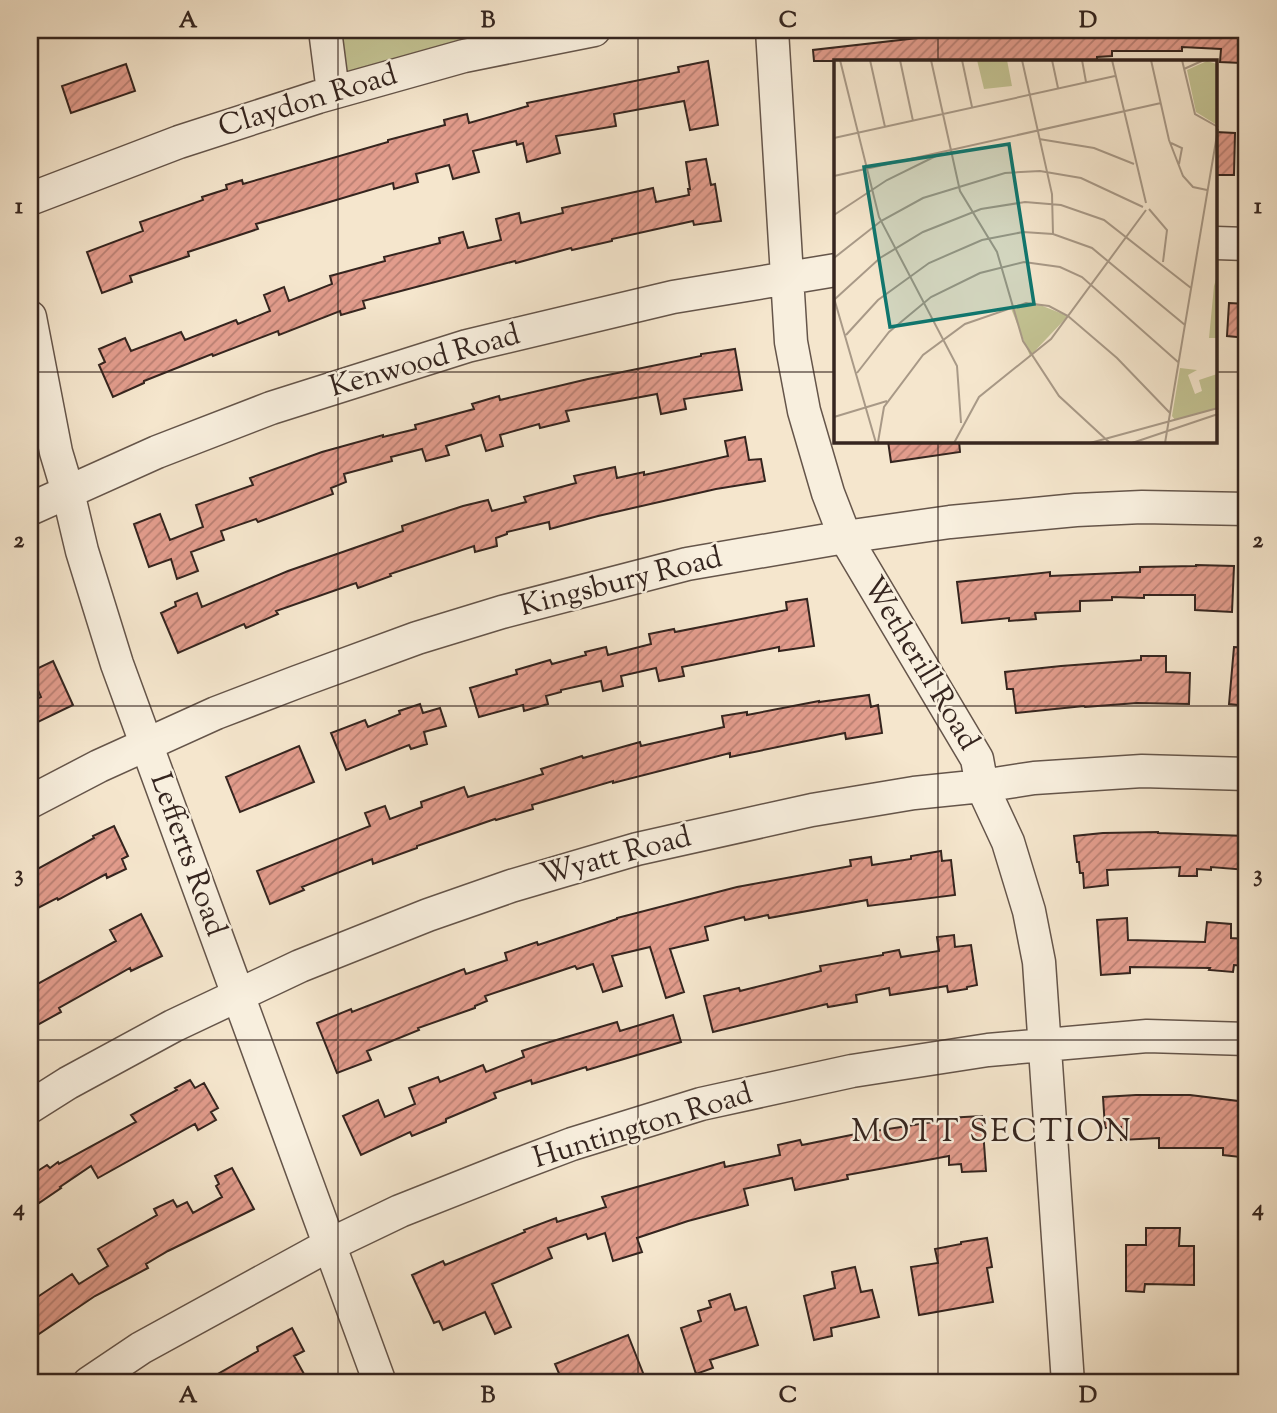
<svg xmlns="http://www.w3.org/2000/svg" width="1277" height="1413" font-family="'Sorts Mill Goudy',serif">
  <style>
    .green { fill: #c3c393; stroke: #7c7459; stroke-width: 2 }
    .building { fill: url(#building-hatch); stroke: #35251f; stroke-width: 2 }
    .lines { fill: none; stroke-linecap: round; stroke-linejoin: round }
    .minor-casing { stroke: #65554a; stroke-width: 35 }
    .minor { stroke: #f8efde; stroke-width: 32 }
    .grid { fill: none; stroke: #35251f; stroke-width: 2; stroke-opacity: 0.55 }
    .labels { text-anchor: middle; dominant-baseline: central; stroke-width: 5; stroke-linejoin: round; paint-order: stroke }
    .street-label { font-size: 30px; fill: #35251f; stroke: #f8efde }
    .neighbourhood-label { font-size: 32px; letter-spacing: 2px; fill: #35251f; stroke: #f8efde }
    .inset-road { fill: none; stroke: #a89987; stroke-width: 2 }
    .view { fill: #0f766e; fill-opacity: 0.15; stroke: #0f766e; stroke-width: 3.5 }
    .inset-edge { fill: none; stroke: #35251f; stroke-width: 3.5 }
    .neatline { fill: none; stroke: #35251f; stroke-width: 2.5 }
    .grid-label { font-size: 23px; text-anchor: middle; font-weight: bold; fill: #35251f }
  </style>
  <defs>
    <pattern id="building-hatch" width="6" height="6" patternUnits="userSpaceOnUse" patternTransform="scale(1.75)"><rect width="6" height="6" fill="#e29c8c"/><path d="M-1 1l2-2M0 6l6-6M5 7l2-2" fill="none" stroke="#b87f72"/></pattern>
  </defs>
  <rect width="100%" height="100%" fill="#f5e6cd"/>
  <filter id="stains"><feTurbulence type="fractalNoise" baseFrequency=".00286" numOctaves="4"/><feColorMatrix values="0 0 0 0 .2 0 0 0 0 .09 0 0 0 0 .02 0 0 0 .5 -.17"/></filter>
  <radialGradient id="worn" r=".72"><stop offset=".6" stop-color="#630" stop-opacity="0"/><stop offset="1" stop-color="#630" stop-opacity=".3"/></radialGradient>
  <path class="green" d="M325,30H594L333,92Z"/>
  <path class="building" d="M988,30H1242L1241,63L1220,62L1221,49L1182,47V51H1112V56L1097,57V61H814L813,50Z
    M708,61L718,125L690,130L684,101L614,114L616,126L556,136L560,153L527,162L523,143L517,145L516,141L473,151L479,172L453,179L449,165L416,174L418,182L394,189L393,183L256,224L258,229L188,252L189,256L130,276L132,282L102,293L87,252L143,231L140,222L203,200L202,197L227,189L226,185L242,180L243,184L388,142V140L445,125L444,120L467,114L469,123L528,106L527,103L679,72L678,67Z
    M126,64L135,91L71,113L62,86Z
    M1216,132L1235,133L1234,175H1216Z
    M706,159L711,185L715,184L721,221L694,225L693,221L612,239V241L572,250L571,248L516,263L515,261L363,301L365,308L341,315L340,311L279,335L278,331L213,356L212,354L144,381V383L113,397L99,365L105,362L99,349L125,338L131,351L181,332L185,340L236,320L238,324L270,311L264,295L284,287L289,301L332,284L330,276L385,261L384,257L440,243L439,238L463,232L468,248L501,240L496,219L519,213L521,223L563,213L562,208L653,188L656,202L689,195L688,189H690L686,162Z
    M1229,303L1247,304V338L1227,336Z
    M735,349L742,390L684,399L686,409L661,414L657,394L566,411L569,421L540,428L539,424L500,435L503,446L486,451L481,435L446,446L449,455L426,461L422,449L391,457L392,461L344,474L346,482L331,488L333,494L258,522L256,519L221,531L224,540L191,552L198,571L177,579L171,559L149,567L134,524L160,514L170,540L203,527L196,505L253,485L250,478L322,452L383,435V437L416,429L415,425L474,409L472,404L499,396L500,400L588,379L701,356V354Z
    M745,437L749,460L761,459L765,481L716,489L598,516L550,529L549,522L507,532V534L496,538L497,546L475,552L474,546L390,574L391,576L358,588L356,583L276,611L278,614L246,628L244,624L178,653L161,613L176,606L175,602L197,593L202,607L288,571L403,531L402,526L463,506L488,500L492,511L526,502L524,497L576,483L574,476L615,467L617,478L644,472V475L728,456L725,441Z
    M888,441H959L960,452L891,462Z
    M1196,565L1234,566L1232,612L1195,610V595H1144V598L1112,597V600L1080,601V611L1035,613L1036,619L1009,621V618L962,623L957,582L1050,572V576L1140,572V567L1196,566Z
    M807,599L814,646L779,651V647L682,667L684,676L659,681L656,668L621,676L623,686L603,691L601,681L561,690V692L546,696L548,704L524,711L523,705L479,717L470,688L517,674L516,670L550,660L552,664L586,655L585,652L606,647L608,655L651,644L649,634L674,629L675,632L787,610L786,602Z
    M1234,647L1247,648V706L1229,704Z
    M1141,656H1166V672L1190,673L1189,704L1137,703L1085,707L1084,706L1016,713L1013,689H1007L1005,672L1061,666L1141,660Z
    M53,661L73,705L38,722L30,702L41,697L30,672Z
    M869,695L871,707L878,705L882,733L846,739L845,733L730,757V753L613,783V781L532,805L533,809L496,820L495,819L417,846V848L373,864L372,859L302,887L304,890L270,904L257,871L370,826L365,813L385,806L390,819L422,807L421,802L464,787L468,797L543,774L541,769L582,756L583,758L640,742L641,746L724,727L722,716L747,712V715L819,701V702Z
    M420,704L423,713L440,708L446,726L424,732L427,744L411,749L409,745L346,770L331,733L365,720L368,727L400,714L399,711Z
    M299,746L314,782L240,812L226,777Z
    M114,826L128,856L122,859L126,869L107,878L106,874L58,900L57,898L30,912V873L94,838L93,836Z
    M1158,832V833L1247,836V870L1211,867V870L1197,869V876H1179L1180,867L1107,870L1108,885L1084,888L1083,873H1080L1079,862H1077L1074,836L1103,833Z
    M941,851L942,861L951,860L955,895L868,906L867,900L769,918L768,915L745,920L744,917L705,927L708,940L670,949L684,992L666,998L650,947L612,956L622,986L603,992L593,964L577,969L575,966L485,996L487,1001L475,1006V1008L418,1028L419,1030L367,1051L371,1060L337,1073L317,1023L351,1009L352,1012L464,969L466,974L507,960L505,953L537,942L538,945L617,919V918L737,887L851,866L850,860L871,857L872,865L911,859V856Z
    M141,914L162,956L131,971L130,968L59,1008L61,1012L30,1029V988L116,941L110,930Z
    M1127,918L1128,940L1205,942L1207,922L1231,924V938L1247,939V966L1234,965L1233,972L1209,970L1210,968L1130,967V973L1101,975L1097,920Z
    M954,935L955,947L971,945L977,985L967,987V989L948,992L947,986L890,995L889,988L856,995L857,1002L828,1007L827,1004L713,1032L704,996L739,988L740,991L821,971L820,966L883,955V953L899,950L901,957L939,951L937,937Z
    M673,1015L681,1042L587,1070L586,1067L532,1084L531,1080L494,1093L496,1098L446,1119V1122L412,1136L410,1132L361,1155L343,1116L378,1100L385,1117L415,1104L409,1088L438,1077L440,1082L483,1065L486,1072L524,1057L522,1051L543,1044L617,1022L620,1031Z
    M190,1080L195,1088L204,1083L218,1108L211,1112L216,1120L198,1130L195,1124L98,1178L91,1166L60,1187L61,1188L39,1203L30,1189V1176L47,1165L50,1168L58,1162L59,1164L136,1122L131,1115L177,1090L175,1088Z
    M1136,1095H1190L1246,1102L1247,1145L1241,1144L1240,1157L1223,1155V1148H1159V1138L1121,1140V1127L1105,1128L1103,1097Z
    M982,1116L986,1171L962,1172L961,1164L949,1165V1156L847,1175L848,1179L795,1190L792,1178L744,1189L748,1205L688,1221L637,1238L642,1252L613,1261L605,1233L588,1239L586,1234L548,1248L552,1258L492,1284L511,1327L495,1334L485,1312L443,1330L439,1321L434,1323L412,1275L443,1261L445,1265L525,1232L524,1230L556,1218L557,1222L606,1207L602,1197L724,1162L725,1167L780,1155L778,1145L800,1140L802,1145L856,1134L946,1120V1118Z
    M232,1168L254,1209L168,1251L146,1264L148,1268L95,1296L30,1340V1302L72,1274L79,1284L108,1266L98,1249L157,1215L154,1209L173,1200L177,1207L187,1202L193,1213L222,1197L216,1186L219,1184L215,1176Z
    M1146,1228H1180L1179,1246H1194V1285L1145,1284L1144,1292L1126,1291V1245H1146Z
    M987,1238L992,1267L987,1268L993,1302L919,1315L911,1267L938,1263L935,1249L961,1244V1242Z
    M855,1267L861,1292L872,1290L879,1317L831,1328L832,1336L814,1340L804,1296L835,1288L832,1272Z
    M730,1294L735,1310L746,1307L758,1345L710,1360L713,1368L696,1374L681,1328L701,1321L698,1311L711,1307L709,1301Z
    M292,1328L304,1351L294,1356L309,1383H202L258,1351L257,1347Z
    M628,1335L647,1383H563L555,1364Z"/>
  <g class="lines">
    <g class="minor-casing">
      <path id="minor" d="M325,30L333,92
        M772,30L791,342L804,411L828,493L845,537L977,759L982,786L1008,842L1029,911L1039,962L1068,1383
        M30,199L179,142L318,97L464,56L594,30
        M1216,243L1247,244
        M30,317L56,452L68,492L82,551L117,664L380,1383
        M30,509L157,452L271,408L467,346L673,297L836,270
        M30,802L99,766L216,713L297,682L417,638L502,612L687,564L845,537L950,522L1076,510L1142,507L1247,509
        M30,1107L68,1083L173,1026L300,966L428,915L511,886L637,849L812,810L914,793L982,786L1034,778L1142,771L1247,774
        M89,1383L141,1348L329,1245L400,1211L506,1169L572,1144L701,1104L852,1071L988,1050L1147,1036L1247,1039"/>
    </g>
    <use href="#minor" class="minor"/>
  </g>
  <path class="grid" d="M338,30V1383M638,30V1383M938,30V61M30,372H836M1216,372H1247M938,441V1383M30,706H1247M30,1040H1247"/>
  <g class="labels">
    <g class="street-label">
      <text transform="translate(308 102) rotate(-17)">Claydon Road</text>
      <text transform="translate(425 362) rotate(-16)">Kenwood Road</text>
      <text transform="translate(621 583) rotate(-14)">Kingsbury Road</text>
      <text transform="translate(920 664) rotate(59)">Wetherill Road</text>
      <text transform="translate(187 855) rotate(70)">Lefferts Road</text>
      <text transform="translate(616 857) rotate(-15)">Wyatt Road</text>
      <text transform="translate(643 1127) rotate(-17)">Huntington Road</text>
    </g>
    <g class="neighbourhood-label">
      <text x="992" y="1133">MOTT SECTION</text>
    </g>
  </g>
  <g transform="translate(834 60)">
    <rect width="383" height="383" fill="#f5e6cd"/>
    <path d="M143,0H173L178,26L150,29ZM373,1L383,4V65L362,52L353,10ZM201,243L234,256L196,296L176,246ZM346,308L363,310L354,315L361,334L368,331L365,320L383,314V348L341,360L338,356Z" fill="#c3c393"/>
    <path d="M383,216V278H375L380,226Z" fill="#c3c393"/>
    <path class="inset-road" d="M6,0L45,157L123,306L127,363M36,0L51,67M66,0L79,61M97,0L126,131L163,192L189,281L225,336L276,383M128,0L138,47M188,0L218,134L219,174M218,0L224,28M248,0L252,22M278,0L312,143M317,0L335,80L349,116L359,127L373,130M348,0L361,54L384,67M350,9L370,0M0,78L281,16M205,79L260,88L300,104M337,83L348,88L345,104M0,116L327,43M315,149L333,170L329,202M0,155L53,120L108,93M0,198L47,161L89,138L171,113L206,111L247,118L309,147M0,238L42,383M1,239L46,198L89,172L147,149L191,142L227,145L270,160L357,228M12,275L44,240L95,203L148,180L189,172L219,174L258,188L351,265M23,313L55,272L97,237L146,213L190,202L226,207L248,217L344,302M0,357L53,341M44,382L50,347L89,295L131,264L192,243L215,246L234,256L283,298L336,353M120,383L145,337L217,279L312,150M256,383L384,348M298,383L384,354M331,383L384,69"/>
    <path class="view" d="M175,84L200,244L56,267L30,107Z"/>
    <rect width="383" height="383" class="inset-edge"/>
  </g>
  <rect width="1277" height="1413" fill="none" stroke="#f5e6cd" stroke-width="77"/>
  <rect x="38" y="38" width="1200" height="1336" class="neatline"/>
  <g class="grid-label">
    <text x="188" y="27">A</text>
    <text x="488" y="27">B</text>
    <text x="788" y="27">C</text>
    <text x="1088" y="27">D</text>
    <text x="19" y="213">1</text>
    <text x="1258" y="213">1</text>
    <text x="19" y="547">2</text>
    <text x="1258" y="547">2</text>
    <text x="19" y="881">3</text>
    <text x="1258" y="881">3</text>
    <text x="19" y="1215">4</text>
    <text x="1258" y="1215">4</text>
    <text x="188" y="1402">A</text>
    <text x="488" y="1402">B</text>
    <text x="788" y="1402">C</text>
    <text x="1088" y="1402">D</text>
  </g>
  <rect width="100%" height="100%" filter="url(#stains)"/>
  <rect width="100%" height="100%" fill="url(#worn)"/>
</svg>
